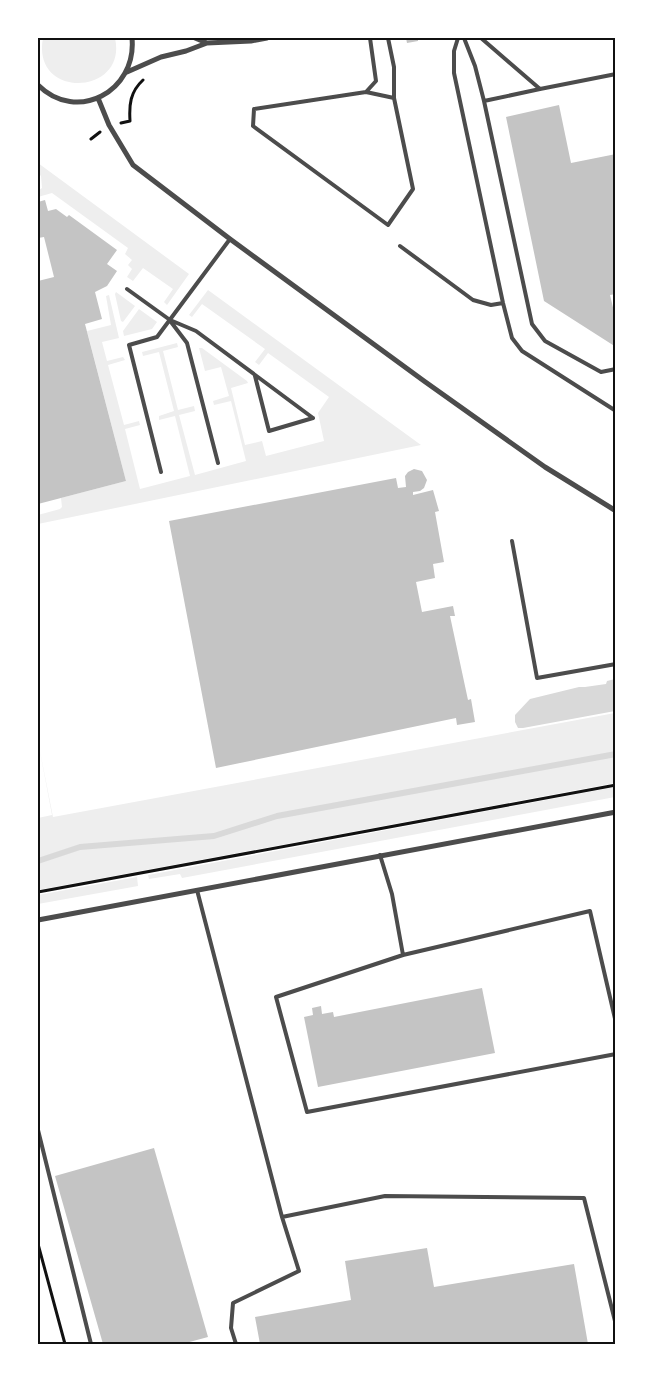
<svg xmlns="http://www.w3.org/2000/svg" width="653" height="1382" font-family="Rubik,sans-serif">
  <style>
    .green { fill: #eee }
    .water { fill: #d9d9d9 }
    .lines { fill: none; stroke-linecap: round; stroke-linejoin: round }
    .stream { stroke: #d9d9d9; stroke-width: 6 }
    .building { fill: #c4c4c4 }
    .path { stroke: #111; stroke-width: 3 }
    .service { stroke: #4c4c4c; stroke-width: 4 }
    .minor { stroke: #4c4c4c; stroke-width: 5 }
    .neatline { fill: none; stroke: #111; stroke-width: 2 }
  </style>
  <rect width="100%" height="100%" fill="#fff"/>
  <path class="green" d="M43,38H115C128,96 31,100 43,38Z
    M38,163L189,274L167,305L164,302L173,289L143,268L133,281L127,277L132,269L128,265L132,260L125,254L128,248L52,193L38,197V191L42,188L41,176L38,173Z
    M208,290L421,445L38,524V515L60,509L62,507L61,498L126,481L87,331L111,325L106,296L109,295L119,338L102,342L107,361L123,357L125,360L108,365L124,425L139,421L140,425L125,429L140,489L190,476L175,416L159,420V416L174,411L159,352L143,356L142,352L177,343L178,347L163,351L178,410L194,406L195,411L179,415L195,475L246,461L231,401L214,405L213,401L229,396L221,367L205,371L199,348H202L247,381L248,383L231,388L245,445L262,441L266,456L324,441L318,413L329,397L268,353L259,365L255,362L265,349L202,304L192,317L189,315Z
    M116,292L135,306L123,322L121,321L115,294Z
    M139,309L157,322L152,329L124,336L123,331Z
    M615,713V783L38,890V818L52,815L38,741L53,817Z
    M615,787V797L182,878L180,874L149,879L148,875Z
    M137,877L138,886L38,904V895Z"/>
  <path class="water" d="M615,679V711L523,728H518L515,722V715L530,699L579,687H585L606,684L607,681Z"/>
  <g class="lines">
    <path class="stream" d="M38,861L80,847L214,836L277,816L616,754"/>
  </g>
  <path class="building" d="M406,38H418V41L407,43Z
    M559,105L571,163L616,154V294L610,295L616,320V347L544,301L506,117Z
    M45,200L48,211L56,209L67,217L69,215L117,250L107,264L117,271L107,286L95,292L102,319L85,324L126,481L38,504V281L54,277L44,237L38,238V202Z
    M414,469L422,471L427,480L424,488L420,491L413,492V495L433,490L439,511L435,512L444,562L433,564L435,578L416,582L422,612L453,606L455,616H450L468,700L471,699L475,722L457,725L456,718L216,768L169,521L396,478L398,488L406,487L405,476L408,472Z
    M482,988L495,1053L318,1087L304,1017L313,1015L312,1008L321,1006L322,1014L333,1012L334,1017Z
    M154,1148L208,1337L182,1344H103L55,1176Z
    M427,1248L434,1287L574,1264L588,1344H260L255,1317L351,1300L345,1261Z"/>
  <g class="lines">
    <path class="path" d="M121,123L130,121C129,105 130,92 143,80
      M91,139L100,132
      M38,892L616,785
      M38,1244L65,1344"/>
    <path class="service" d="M370,38L376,81L366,92L254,109L253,126L388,225L413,189L394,98V67L388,38
      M458,38L454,51V73L503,303L512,338L522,351L616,411
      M464,38L475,66L484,101L532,324L545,341L601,372L616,369
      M481,38L540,89L616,74
      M366,92L394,98
      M484,101L540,89
      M400,246L473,300L491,305L503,303
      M127,289L170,320L196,331L313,418
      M171,322L187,343L218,463
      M255,376L269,431L313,418
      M161,472L129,345L157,337L230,239
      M512,541L537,678L616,664
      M380,855L392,894L403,955
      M197,890L282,1217L299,1271L233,1303L231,1328L236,1344
      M616,1023L590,911L403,955L276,997L307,1112L616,1054
      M38,1130L91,1344
      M282,1217L385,1196L584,1198L616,1325"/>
    <path class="minor" d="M195,38L207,43
      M127,72L161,57L186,51L207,43L251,41L267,38
      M38,85C77,124 137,91 132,38
      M98,98L109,125L133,165L230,239L424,381L545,467L616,511
      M38,920L616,812"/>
  </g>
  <rect width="653" height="1382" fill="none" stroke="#ffffff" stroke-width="78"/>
  <rect x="39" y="39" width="575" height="1304" class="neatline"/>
</svg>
